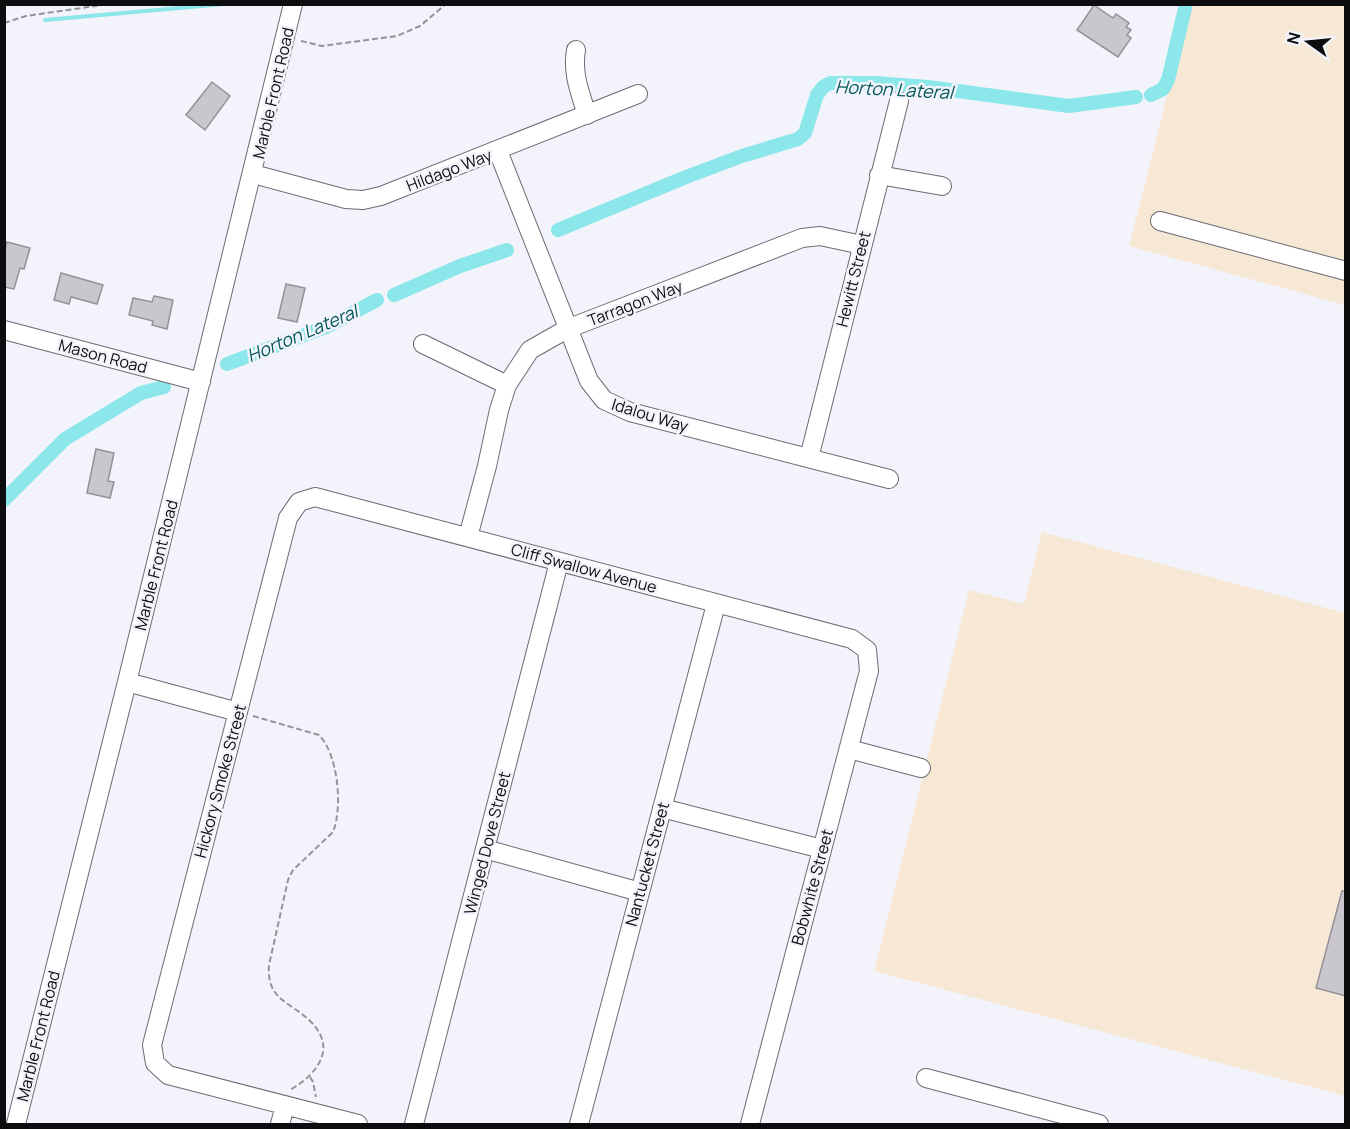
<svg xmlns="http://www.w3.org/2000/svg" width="1350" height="1129" font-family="Manrope,sans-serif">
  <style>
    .industrial { fill: #f6e8d4 }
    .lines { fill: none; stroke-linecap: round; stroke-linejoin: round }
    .stream { stroke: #8be7e9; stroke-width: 4 }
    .canal { stroke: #8be7e9; stroke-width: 14 }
    .building { fill: #cac6cd; stroke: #959198; stroke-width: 1.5 }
    .minor-casing { stroke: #6b6b72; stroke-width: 20 }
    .path { stroke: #939399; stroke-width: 2; stroke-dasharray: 6 3; stroke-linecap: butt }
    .minor { stroke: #fff; stroke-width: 18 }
    .labels { text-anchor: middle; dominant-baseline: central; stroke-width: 5; stroke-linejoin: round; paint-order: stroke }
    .street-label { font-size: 16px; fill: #0d0d0f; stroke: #f3f3fb }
    .water-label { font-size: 18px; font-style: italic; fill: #015759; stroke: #f3f3fb }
  </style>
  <rect width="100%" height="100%" fill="#f3f3fb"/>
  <path class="industrial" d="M1190,5H1345V305L1129,246Z
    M1042,532L1345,613V1096L874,971L969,590L1024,604Z"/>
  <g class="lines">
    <path class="stream" d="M45,20L224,4"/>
    <path class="canal" d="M1151,95L1163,89L1168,80L1186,4
      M558,230L686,177L742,156L798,139L805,133L817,95L823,87L830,83H874L928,87L1069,106L1136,97
      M394,295L460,266L507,250
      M227,364L326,327L377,300
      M4,500L65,439L141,393L164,387"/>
  </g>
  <path class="building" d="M1094,5L1113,18L1116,14L1129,23L1126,27L1131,30L1127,35L1131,38L1118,57L1077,30Z
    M212,82L230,96L205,130L186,115Z
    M7,242L30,248L24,269L20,268L14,289L4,287V252Z
    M61,273L103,285L97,304L71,297L69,304L54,300Z
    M286,284L305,288L297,322L278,318Z
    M154,296L173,300L167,329L152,325L153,321L129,315L133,298L152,302Z
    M96,449L114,453L108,481L114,482L110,498L87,493Z
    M1342,891H1346V996L1316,988Z"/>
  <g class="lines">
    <g class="minor-casing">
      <path id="minor" d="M576,50C572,74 580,92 587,115
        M498,151L589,381L604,400L630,412L889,479
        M253,174L346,199L363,200L381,196L638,94
        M879,175L942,186
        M1160,221L1346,271
        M4,330L201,382
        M423,344L507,385
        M809,458L899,101
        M468,537L487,466L499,410L507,385L530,350L567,329L802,238L820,236L862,245
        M127,682L238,712
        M849,749L921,768
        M662,808L822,849
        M485,849L640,892
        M926,1078L1099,1124
        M16,1124L127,682L293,4
        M280,1124L285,1106
        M358,1124L168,1075L155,1063L152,1045L288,518L299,502L315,497L852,639L867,650L869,671L750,1124
        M414,1124L559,562
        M579,1124L716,604"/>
    </g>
    <path class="path" d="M4,23L26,16L109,4
      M301,41L322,46L397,36L420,26L446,4
      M253,716L319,735C338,754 343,807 333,832L293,870L288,880L269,965C266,1001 292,1002 311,1022C338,1049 316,1075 290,1090
      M310,1077L313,1082L316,1097"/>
    <use href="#minor" class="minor"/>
  </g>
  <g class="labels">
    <g class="street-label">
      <text transform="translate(273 93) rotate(-77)">Marble Front Road</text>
      <text transform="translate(449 170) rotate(-21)">Hildago Way</text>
      <text transform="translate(853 279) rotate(-76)">Hewitt Street</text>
      <text transform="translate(635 303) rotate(-21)">Tarragon Way</text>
      <text transform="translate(103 356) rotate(15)">Mason Road</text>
      <text transform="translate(650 415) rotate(17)">Idalou Way</text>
      <text transform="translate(156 565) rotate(-76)">Marble Front Road</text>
      <text transform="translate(584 568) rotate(15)">Cliff Swallow Avenue</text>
      <text transform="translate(220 781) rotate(-75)">Hickory Smoke Street</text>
      <text transform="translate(487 843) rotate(-76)">Winged Dove Street</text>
      <text transform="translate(647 864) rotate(-75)">Nantucket Street</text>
      <text transform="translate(812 887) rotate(-75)">Bobwhite Street</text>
      <text transform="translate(38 1036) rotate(-76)">Marble Front Road</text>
    </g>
    <g class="water-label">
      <text transform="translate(894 89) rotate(3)">Horton Lateral</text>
      <text transform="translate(302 333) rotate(-23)">Horton Lateral</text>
    </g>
  </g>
  <rect width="1350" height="1129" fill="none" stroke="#0d0d0f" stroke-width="12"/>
  <g transform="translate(1308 42) rotate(285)" stroke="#f3f3fb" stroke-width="4.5" paint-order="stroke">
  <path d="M0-4.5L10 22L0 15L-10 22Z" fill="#0d0d0f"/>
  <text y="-9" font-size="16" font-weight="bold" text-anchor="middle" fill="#0d0d0f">N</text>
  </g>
</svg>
